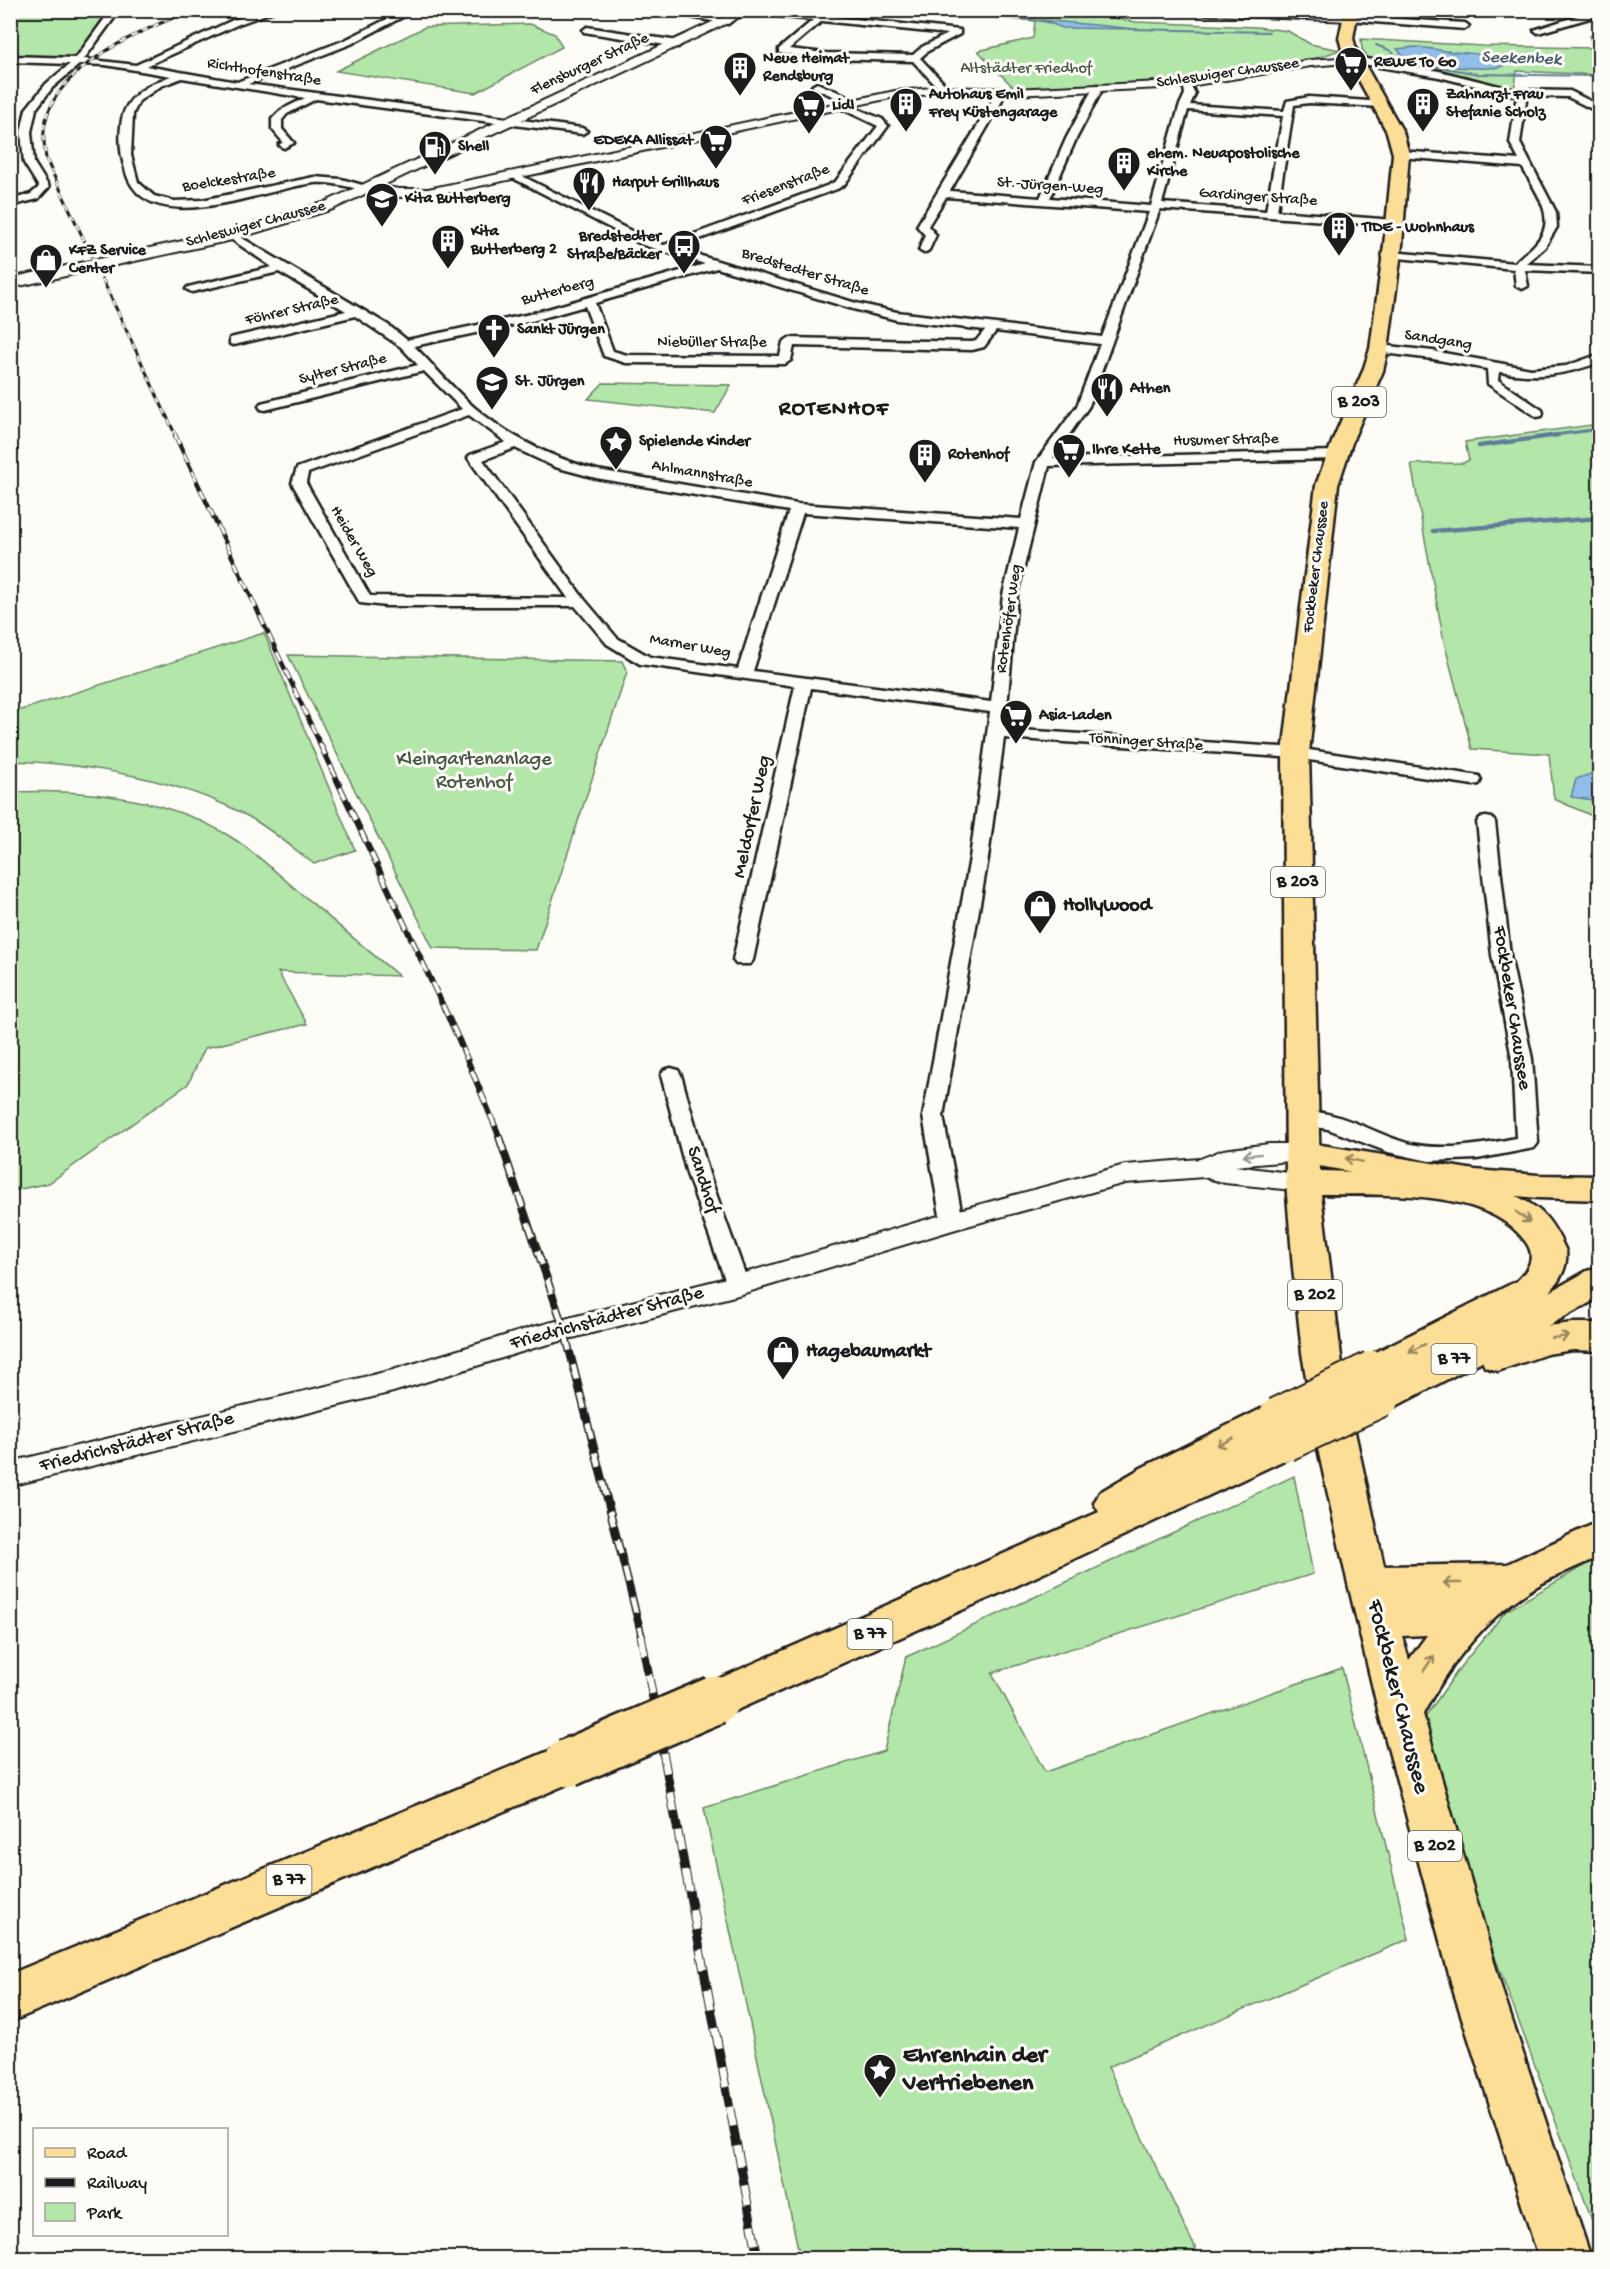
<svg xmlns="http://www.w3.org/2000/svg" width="1610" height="2269" font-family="'Gochi Hand',sans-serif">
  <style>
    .green { fill: #b2e7a9; stroke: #678262; stroke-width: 1.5 }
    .water { fill: #91bdea; stroke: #627d98; stroke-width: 1.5 }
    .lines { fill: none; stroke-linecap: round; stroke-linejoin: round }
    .stream-far2 { stroke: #627d98; stroke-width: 2 }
    .stream-far1 { stroke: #627d98; stroke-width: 3 }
    .stream { stroke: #627d98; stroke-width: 4.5 }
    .minor-casing { stroke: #1c1c1c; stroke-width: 5 }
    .tertiary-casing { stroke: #1c1c1c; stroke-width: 4 }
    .secondary-casing { stroke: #1c1c1c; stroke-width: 4 }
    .primary-casing { stroke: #1c1c1c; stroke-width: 5 }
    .trunk-casing { stroke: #1c1c1c; stroke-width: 5 }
    .minor { fill: #fdfcf7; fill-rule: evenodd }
    .tertiary { fill: #fdfcf7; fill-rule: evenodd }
    .secondary { fill: #fdfcf7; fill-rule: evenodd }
    .primary { fill: #fdde96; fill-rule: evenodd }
    .trunk { fill: #fdde96; fill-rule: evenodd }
    .rail-far4-casing { stroke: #1c1c1c; stroke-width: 3 }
    .rail-far3-casing { stroke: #1c1c1c; stroke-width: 4.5 }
    .rail-far2-casing { stroke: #1c1c1c; stroke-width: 6 }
    .rail-far1-casing { stroke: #1c1c1c; stroke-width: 8 }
    .rail-casing { stroke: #1c1c1c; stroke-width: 9 }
    .rail-far4 { stroke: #fdfcf7; stroke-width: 2; stroke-dasharray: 6; stroke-linecap: butt }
    .rail-far3 { stroke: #fdfcf7; stroke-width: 3; stroke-dasharray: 10; stroke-linecap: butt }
    .rail-far2 { stroke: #fdfcf7; stroke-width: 4; stroke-dasharray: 12; stroke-linecap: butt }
    .rail-far1 { stroke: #fdfcf7; stroke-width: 5; stroke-dasharray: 15; stroke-linecap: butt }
    .rail { stroke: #fdfcf7; stroke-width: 7; stroke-dasharray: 20; stroke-linecap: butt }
    .primary-bridge-far1-casing { stroke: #1c1c1c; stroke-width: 42; stroke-linecap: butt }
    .primary-bridge-casing { stroke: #1c1c1c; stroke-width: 52; stroke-linecap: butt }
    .primary-bridge-far1 { stroke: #fdde96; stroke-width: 38 }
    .primary-bridge { stroke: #fdde96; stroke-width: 47 }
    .oneway { stroke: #989794 }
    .oneway2 { stroke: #98875f }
    .labels { text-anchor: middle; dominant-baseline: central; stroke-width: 6; stroke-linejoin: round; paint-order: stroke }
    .far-poi-label { font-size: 16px; font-weight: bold; fill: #1c1c1c; stroke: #fdfcf7; text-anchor: start }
    .far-street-label { font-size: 16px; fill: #1c1c1c; stroke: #fdfcf7 }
    .far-park-label { font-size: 16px; fill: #495946; stroke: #fdfcf7 }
    .far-water-label { font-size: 18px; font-style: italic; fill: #4b5c6e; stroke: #fdfcf7 }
    .shield { fill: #fdfcf7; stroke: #605f5e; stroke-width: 1.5 }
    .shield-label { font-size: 18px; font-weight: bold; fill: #1c1c1c }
    .park-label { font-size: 20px; fill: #495946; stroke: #fdfcf7 }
    .street-label { font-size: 20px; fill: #1c1c1c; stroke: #fdfcf7 }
    .poi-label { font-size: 20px; font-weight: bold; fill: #1c1c1c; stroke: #fdfcf7; text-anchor: start }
    .far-district-label { font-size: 22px; font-weight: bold; letter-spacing: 1.5px; fill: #1c1c1c; stroke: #fdfcf7 }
    .near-street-label { font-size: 24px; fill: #1c1c1c; stroke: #fdfcf7 }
    .near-poi-label { font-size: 24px; font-weight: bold; fill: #1c1c1c; stroke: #fdfcf7; text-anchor: start }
  </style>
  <rect width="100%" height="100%" fill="#fdfcf7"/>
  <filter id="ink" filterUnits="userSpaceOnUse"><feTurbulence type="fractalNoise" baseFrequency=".0167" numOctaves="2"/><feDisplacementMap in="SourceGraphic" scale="12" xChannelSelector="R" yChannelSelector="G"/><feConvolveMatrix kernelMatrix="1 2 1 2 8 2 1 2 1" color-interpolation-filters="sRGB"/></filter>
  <g filter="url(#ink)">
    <path class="green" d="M11,11H113L84,52L68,57H11Z
      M921,11H1075L1136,22L1256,27L1288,31L1310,44L1340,50L1311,60L1173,80L1016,90L978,51L1033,38L1035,21Z
      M530,24L555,34L562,47L475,93L336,71L425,27Z
      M1599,33V75L1517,71L1514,91L1430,69L1370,60L1362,49L1361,39L1483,46L1592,48L1590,36Z
      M603,383L731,385L715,413L588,399Z
      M1599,424V819L1554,799L1549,754L1472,749L1444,642L1411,464L1463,463L1469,460L1465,442Z
      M264,633L355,850L314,864C293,848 273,831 251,818C184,780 87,763 11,761V713Z
      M288,655L622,661L627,672L536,950L433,948Z
      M11,792C85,789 170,797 234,839C257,854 277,873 298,891C331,919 365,948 399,976L278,972L307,1024L205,1048L188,1084L49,1183L11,1191Z
      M1294,1476L1313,1574L992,1673L1045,1772L1342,1668L1409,1939L1108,2067L1200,2258H800L704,1808L884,1751L906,1657Z
      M1599,1557V2239L1464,1873L1419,1726L1461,1666L1506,1611Z"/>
    <path class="water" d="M1041,20L1136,29L1063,28Z
      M1414,47C1427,47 1440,51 1453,52C1470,53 1491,53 1504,66C1489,71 1420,66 1406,59C1402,56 1401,52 1397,49Z
      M1599,771V801L1571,797L1576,779Z"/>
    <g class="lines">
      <path class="stream-far2" d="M951,10L1049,22
        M1130,29L1269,32
        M1376,45L1389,50L1404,61L1479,74L1600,76"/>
      <path class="stream-far1" d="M1547,436L1600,429"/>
      <path class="stream" d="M1479,446L1558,435
        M1433,531L1600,518"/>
      <g class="minor-casing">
        <path id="minor" d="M111,10H120L84,59L136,65L233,20L263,10H277L239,24L146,66L237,82L345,40L397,14L389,10H541L448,15L408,14L351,44L248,84L582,128L587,131L582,134L316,99L287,114L282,120V129L294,143L284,148L279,145L283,142L272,129V119L281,110L305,98L182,78L161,86L139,101L133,114L131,155L138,182L154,196L174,201L202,200L314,177L341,179L373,188L368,191C351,188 332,181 314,183C265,188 143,244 125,169C120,153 119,136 122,119C127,95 149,84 171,76L105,65L80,64L52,88L36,109L31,132L34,163L49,187L38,199L10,206V200L31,194L39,187L24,163L21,132L26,109L46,84L70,64L10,62V56L76,58Z
          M653,10H676L732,21L728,24Z
          M768,10L960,30V34L928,51L920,58L950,90L942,92L913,61L825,59L779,53V49L813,20L748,13L744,11ZM822,21L948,34L922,47L913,55L825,53L789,49Z
          M1596,10H1600V15L1538,33L1534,30Z
          M1351,16L1465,23L1469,26L1465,29L1348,20L1347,18Z
          M587,27L678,41L682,44L678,47L584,32L583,30Z
          M1354,57L1439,71L1515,90L1570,91L1600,106V113L1568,97L1515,96L1439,77L1351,62V58Z
          M1180,82C1189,80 1192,87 1195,94L1190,105L1284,111L1287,101L1309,97L1384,102V106L1381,107L1309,103L1294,105L1277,211L1394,220L1399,223L1394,226L1160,209L1089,406L1053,458L1336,451L1343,455L1336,459L1049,466L1017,595L1005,729L1296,748L1473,775L1479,776L1481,780L1479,784L1473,785L1296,758L1004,738L988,858L943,1116L963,1221L960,1226L952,1229L944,1226L941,1221L923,1116L970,858L990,712L811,688L753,960L750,964H736L733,960L795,686L640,664L607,644L575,606H386L360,603L292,483L297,468L462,409L424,371L265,410L261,409L259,406L261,403L418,365L401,347L355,316L234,345L230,344V338L346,311L279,272L192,292L186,289L188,287L272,267L228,237L227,235L232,232L388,325L407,340L530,314L705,264L643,245L507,175L516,173L651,241L664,245L829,185L836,181L878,126L838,107L836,105L841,102L882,119L888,126L844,185L837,189L675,248L856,303L897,312L1102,337L1149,212L946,197L928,226L936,235L929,250L924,253L919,250L925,235L917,226L989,107L995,92L1000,89L1005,92L999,107L950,191L1040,198L1066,139L1093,88L1098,85L1103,88L1076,139L1050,198L1151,206L1179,107L1185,94L1184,88L1178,84ZM1188,110L1283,116L1266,211L1162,203ZM717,268L853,309L897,320L985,330L976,341L972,342L789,338L783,342L780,356L627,355L613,351L595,303ZM585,306L604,356L626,363L785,364L791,360L794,346L972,350L984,347L996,331L1100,344L1077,406L1036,462L1021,519L797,504L597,470C552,458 511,438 475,408C453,389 434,366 414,346L532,321ZM469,415L506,442L470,455L468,458L568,598L370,596L306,483L308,473ZM515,448L555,467L596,478L789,511L738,669L650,657L617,638L584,599L483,460ZM803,513L1019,528L1003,595L991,702L753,671Z
          M817,83L857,100L859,102L851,104L814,88L812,86Z
          M1521,98L1526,101L1520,143L1556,212L1557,227L1545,247L1526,264L1600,267V273L1525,270L1528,286L1522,289L1516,286L1514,269L1387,257L1385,255L1391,252L1515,263C1521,255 1530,251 1536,243C1559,219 1535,191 1522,167L1401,157L1396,154L1401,151L1519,160L1510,143L1516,101Z
          M1379,345L1433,351L1531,369L1566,366L1600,354V362C1562,376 1538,378 1499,372L1498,380L1542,410L1543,413L1542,416L1537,417L1488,384L1487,369L1433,359L1375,352V346Z
          M1486,817L1492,818L1495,822L1510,955L1532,1059L1538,1143L1534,1148L1477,1159L1429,1161L1388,1152L1328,1129L1296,1124L1293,1119L1296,1114C1331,1104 1376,1136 1411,1144C1446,1151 1482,1145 1516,1138L1512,1059L1492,955L1477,822L1480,818Z
          M671,1068L678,1070L681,1075L709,1174L749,1285L746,1291L738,1293L730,1291L727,1285L687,1174L661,1075L664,1070Z"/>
      </g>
      <g class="tertiary-casing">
        <path id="tertiary" d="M1163,10H1248L1351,15L1356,18L1351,21L1168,13Z
          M1354,57L1358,58V62L1311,66L1183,87L1013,95L945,93L895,97L428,197C412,197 374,199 362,188L368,184L399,189H428L895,91L945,87L1013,89L1183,81L1311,60Z
          M1269,1144H1303L1312,1147L1316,1153L1312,1159L1235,1166L1312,1176L1316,1182L1312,1188L1303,1191L1225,1183L1204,1177L1125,1183L956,1229L738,1295L534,1348L393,1392L10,1486V1462L393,1370L533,1327L738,1275L952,1212L1125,1165L1200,1159L1223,1150Z"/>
      </g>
      <g class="secondary-casing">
        <path id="secondary" d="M738,10H755L333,209L232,240L10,288V278L229,231L323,203Z"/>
      </g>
      <g class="primary-casing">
        <path id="primary" d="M1345,10H1358L1353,38L1356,49L1403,132L1409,154L1402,245L1388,349L1383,371L1354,437L1338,485L1309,753L1320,1171C1382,1173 1492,1168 1541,1212C1552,1222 1560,1238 1566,1251C1568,1267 1560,1280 1550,1292L1587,1271L1600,1267V1297L1548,1326L1573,1323H1600V1351L1573,1350L1547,1354L1498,1371L1485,1367L1482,1361L1394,1407L1381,1411L1368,1407L1362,1397L1368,1387L1373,1384L1360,1380L1354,1370L1360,1360L1517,1281C1529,1269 1537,1256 1525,1241C1485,1187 1383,1196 1321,1194L1344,1381L1384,1566L1507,1564L1600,1521V1556C1575,1568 1548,1578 1526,1593C1481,1622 1448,1668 1423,1714L1503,1993L1591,2258H1539L1454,1993L1379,1714L1344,1567L1318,1449L1302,1353L1293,1268L1286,1182L1283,753L1316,485L1334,437L1363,371L1370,349L1384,245L1393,154L1387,132L1342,49L1339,38ZM1427,1635L1409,1660L1402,1636Z
          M1278,1402L1291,1407L1297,1417L1289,1428L1299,1431L1304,1442L1299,1453L1016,1586L730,1713L715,1719L700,1713L693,1700L700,1687L1099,1512L1094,1503L1100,1492L1141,1468L1265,1407Z
          M568,1743L584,1749L590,1763L584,1777L10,2022V1974Z"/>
      </g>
      <g class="trunk-casing">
        <path id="trunk" d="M1303,1142L1475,1170L1538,1175L1600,1176V1200L1538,1198L1454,1190L1291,1161L1286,1153L1291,1145Z"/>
      </g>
      <use href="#minor" class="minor"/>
      <use href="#tertiary" class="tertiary"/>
      <use href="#secondary" class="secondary"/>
      <use href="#primary" class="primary"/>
      <use href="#trunk" class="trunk"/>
      <g class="rail-far4-casing">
        <path id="rail-far4" d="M176,436L46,159C45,150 43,140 44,131C49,67 142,30 193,10"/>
      </g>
      <g class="rail-far3-casing">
        <path id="rail-far3" d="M175,435L321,746"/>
      </g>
      <g class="rail-far2-casing">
        <path id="rail-far2" d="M320,744L459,1040L500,1138"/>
      </g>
      <g class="rail-far1-casing">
        <path id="rail-far1" d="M499,1137L564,1329L642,1637"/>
      </g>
      <g class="rail-casing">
        <path id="rail" d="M641,1635L758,2258"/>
      </g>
      <use href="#rail-far4" class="rail-far4"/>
      <use href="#rail-far3" class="rail-far3"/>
      <use href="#rail-far2" class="rail-far2"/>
      <use href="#rail-far1" class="rail-far1"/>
      <use href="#rail" class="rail"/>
      <g class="primary-bridge-far1-casing">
        <path id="primary-bridge-far1" d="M1278,1417L1373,1370
          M1285,1442L1381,1397"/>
      </g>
      <g class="primary-bridge-casing">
        <path id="primary-bridge" d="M568,1763L715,1700"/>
      </g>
      <use href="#primary-bridge-far1" class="primary-bridge-far1"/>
      <use href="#primary-bridge" class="primary-bridge"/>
    </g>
    <defs><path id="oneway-shaft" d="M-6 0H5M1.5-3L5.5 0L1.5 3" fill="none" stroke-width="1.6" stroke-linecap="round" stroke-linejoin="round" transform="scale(1.5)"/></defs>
    <use class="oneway" href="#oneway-shaft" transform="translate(1252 1155) rotate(173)"/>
    <g class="oneway2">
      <use href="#oneway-shaft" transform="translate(1354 1160) rotate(-168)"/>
      <use href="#oneway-shaft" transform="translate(1523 1217) rotate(37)"/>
      <use href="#oneway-shaft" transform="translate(1560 1337) rotate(-7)"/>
      <use href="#oneway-shaft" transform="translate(1417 1348) rotate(154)"/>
      <use href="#oneway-shaft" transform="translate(1225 1442) rotate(154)"/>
      <use href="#oneway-shaft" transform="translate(1452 1583) rotate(180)"/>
      <use href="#oneway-shaft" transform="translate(1429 1663) rotate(-56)"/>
    </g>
  </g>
  <defs>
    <g id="supermarket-pin" transform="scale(1.725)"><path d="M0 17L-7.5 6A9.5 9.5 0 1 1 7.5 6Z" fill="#1c1c1c" stroke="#fdfcf7"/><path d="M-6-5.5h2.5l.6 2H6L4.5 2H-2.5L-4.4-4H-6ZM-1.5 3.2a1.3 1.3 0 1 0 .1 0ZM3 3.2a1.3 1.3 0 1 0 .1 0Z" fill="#fff"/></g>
    <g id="building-pin" transform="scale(1.725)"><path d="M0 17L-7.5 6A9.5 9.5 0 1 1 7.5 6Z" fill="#1c1c1c" stroke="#fdfcf7"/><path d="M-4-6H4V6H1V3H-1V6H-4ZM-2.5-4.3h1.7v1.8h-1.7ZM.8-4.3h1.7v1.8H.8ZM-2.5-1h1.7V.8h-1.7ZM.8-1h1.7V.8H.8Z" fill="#fff"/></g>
    <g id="fuel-pin" transform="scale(1.725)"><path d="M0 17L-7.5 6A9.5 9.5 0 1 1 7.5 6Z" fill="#1c1c1c" stroke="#fdfcf7"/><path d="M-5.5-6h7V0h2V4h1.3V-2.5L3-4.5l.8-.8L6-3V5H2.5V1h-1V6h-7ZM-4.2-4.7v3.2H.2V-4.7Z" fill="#fff"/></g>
    <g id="restaurant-pin" transform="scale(1.725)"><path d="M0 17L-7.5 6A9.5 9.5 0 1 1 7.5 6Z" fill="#1c1c1c" stroke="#fdfcf7"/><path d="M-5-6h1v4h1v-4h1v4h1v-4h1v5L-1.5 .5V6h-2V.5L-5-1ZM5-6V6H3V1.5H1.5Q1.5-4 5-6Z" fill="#fff"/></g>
    <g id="school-pin" transform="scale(1.725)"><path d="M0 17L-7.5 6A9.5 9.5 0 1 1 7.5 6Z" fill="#1c1c1c" stroke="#fdfcf7"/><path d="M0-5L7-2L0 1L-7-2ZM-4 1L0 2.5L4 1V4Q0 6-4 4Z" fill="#fff"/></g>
    <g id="bus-pin" transform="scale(1.725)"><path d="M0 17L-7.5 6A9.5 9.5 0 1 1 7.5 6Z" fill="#1c1c1c" stroke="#fdfcf7"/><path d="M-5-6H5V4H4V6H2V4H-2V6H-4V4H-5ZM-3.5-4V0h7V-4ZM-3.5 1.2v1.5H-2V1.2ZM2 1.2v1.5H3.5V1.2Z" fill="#fff"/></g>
    <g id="shop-pin" transform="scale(1.725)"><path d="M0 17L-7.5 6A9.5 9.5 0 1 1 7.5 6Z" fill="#1c1c1c" stroke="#fdfcf7"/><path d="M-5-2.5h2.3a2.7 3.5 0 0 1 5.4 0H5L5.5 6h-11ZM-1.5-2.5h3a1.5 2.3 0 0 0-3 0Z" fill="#fff"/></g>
    <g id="church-pin" transform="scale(1.725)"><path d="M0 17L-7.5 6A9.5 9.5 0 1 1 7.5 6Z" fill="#1c1c1c" stroke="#fdfcf7"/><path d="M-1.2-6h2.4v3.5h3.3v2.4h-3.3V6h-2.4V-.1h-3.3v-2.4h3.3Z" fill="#fff"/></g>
    <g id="sight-pin" transform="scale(1.725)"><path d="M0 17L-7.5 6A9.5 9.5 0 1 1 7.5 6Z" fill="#1c1c1c" stroke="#fdfcf7"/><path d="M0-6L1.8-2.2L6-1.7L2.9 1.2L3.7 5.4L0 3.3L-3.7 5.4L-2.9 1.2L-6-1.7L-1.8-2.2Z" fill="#fff"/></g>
  </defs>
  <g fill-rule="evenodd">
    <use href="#supermarket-pin" x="1351" y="63"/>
    <use href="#building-pin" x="740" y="68"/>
    <use href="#building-pin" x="906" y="104"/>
    <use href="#building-pin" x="1423" y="104"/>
    <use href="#supermarket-pin" x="809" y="106"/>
    <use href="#supermarket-pin" x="716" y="141"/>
    <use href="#fuel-pin" x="435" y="147"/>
    <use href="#building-pin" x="1124" y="163"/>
    <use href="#restaurant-pin" x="589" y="183"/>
    <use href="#school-pin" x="382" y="199"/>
    <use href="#building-pin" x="1339" y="228"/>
    <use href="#building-pin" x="448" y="241"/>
    <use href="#bus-pin" x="684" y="246"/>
    <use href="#shop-pin" x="46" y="260"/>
    <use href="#church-pin" x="494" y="330"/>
    <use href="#school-pin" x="492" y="382"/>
    <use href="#restaurant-pin" x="1107" y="389"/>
    <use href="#sight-pin" x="616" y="442"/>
    <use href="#supermarket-pin" x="1069" y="450"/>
    <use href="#building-pin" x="925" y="455"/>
    <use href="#supermarket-pin" x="1016" y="716"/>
    <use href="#shop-pin" x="1040" y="906"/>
    <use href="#shop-pin" x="783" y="1352"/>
    <use href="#sight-pin" x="880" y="2070"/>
  </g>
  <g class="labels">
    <g class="far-poi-label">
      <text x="763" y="59">Neue Heimat<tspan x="763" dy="18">Rendsburg</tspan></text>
      <text x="1374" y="63">REWE To Go</text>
      <text x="929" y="95">Autohaus Emil<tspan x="929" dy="18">Frey Küstengarage</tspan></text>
      <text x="1446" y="95">Zahnarzt Frau<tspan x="1446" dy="18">Stefanie Scholz</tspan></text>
      <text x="832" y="106">Lidl</text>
      <text x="693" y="141" text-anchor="end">EDEKA Allissat</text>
      <text x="458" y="147">Shell</text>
      <text x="1147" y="154">ehem. Neuapostolische<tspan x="1147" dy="18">Kirche</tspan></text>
      <text x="612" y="183">Harput Grillhaus</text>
      <text x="405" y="199">Kita Butterberg</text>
      <text x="1362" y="228">TIDE - Wohnhaus</text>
      <text x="471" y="232">Kita<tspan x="471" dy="18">Butterberg 2</tspan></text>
      <text x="661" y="237" text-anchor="end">Bredstedter<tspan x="661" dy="18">Straße/Bäcker</tspan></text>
      <text x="69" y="251">KFZ Service<tspan x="69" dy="18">Center</tspan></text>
      <text x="517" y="330">Sankt Jürgen</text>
      <text x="515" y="382">St. Jürgen</text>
      <text x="1130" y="389">Athen</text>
      <text x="639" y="442">Spielende Kinder</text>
      <text x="1092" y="450">Ihre Kette</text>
      <text x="948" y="455">Rotenhof</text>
      <text x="1039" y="716">Asia-Laden</text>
    </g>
    <g class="far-street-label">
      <text transform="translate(590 65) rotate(-25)">Flensburger Straße</text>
      <text transform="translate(264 73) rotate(9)">Richthofenstraße</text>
      <text transform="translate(1228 74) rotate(-8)">Schleswiger Chaussee</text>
      <text transform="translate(229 181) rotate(-9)">Boelckestraße</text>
      <text transform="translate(786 186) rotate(-21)">Friesenstraße</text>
      <text transform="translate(1050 187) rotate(4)">St.-Jürgen-Weg</text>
      <text transform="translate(1258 198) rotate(4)">Gardinger Straße</text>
      <text transform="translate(256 225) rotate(-15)">Schleswiger Chaussee</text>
      <text transform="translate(805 273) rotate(17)">Bredstedter Straße</text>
      <text transform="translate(558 292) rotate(-15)">Butterberg</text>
      <text transform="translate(292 311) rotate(-13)">Föhrer Straße</text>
      <text transform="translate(1438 341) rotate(9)">Sandgang</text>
      <text x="712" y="343">Niebüller Straße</text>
      <text transform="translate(343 370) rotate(-14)">Sylter Straße</text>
      <text transform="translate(1226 441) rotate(-1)">Husumer Straße</text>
      <text transform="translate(702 475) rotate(10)">Ahlmannstraße</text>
      <text transform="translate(353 542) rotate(60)">Heider Weg</text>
      <text transform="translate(1317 567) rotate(-83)">Fockbeker Chaussee</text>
      <text transform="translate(1010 619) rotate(-82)">Rotenhöfer Weg</text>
      <text transform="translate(690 647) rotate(10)">Marner Weg</text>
      <text transform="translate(1146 743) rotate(4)">Tönninger Straße</text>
    </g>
    <g class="far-park-label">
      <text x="1026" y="69">Altstädter Friedhof</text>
    </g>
    <g class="far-water-label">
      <text transform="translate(1521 59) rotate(2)">Seekenbek</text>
    </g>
    <g class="shield">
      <rect x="1332" y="387" width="54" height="30" rx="4.5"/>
      <rect x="1271" y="867" width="54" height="30" rx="4.5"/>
      <rect x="1288" y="1280" width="54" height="30" rx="4.5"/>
      <rect x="1431.5" y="1344" width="45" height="30" rx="4.5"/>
      <rect x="847.5" y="1619" width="45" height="30" rx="4.5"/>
      <rect x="1408" y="1831" width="54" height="30" rx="4.5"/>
      <rect x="266.5" y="1865" width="45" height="30" rx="4.5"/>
    </g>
    <g class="shield-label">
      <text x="1359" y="402">B 203</text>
      <text x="1298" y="882">B 203</text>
      <text x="1315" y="1295">B 202</text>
      <text x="1454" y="1359">B 77</text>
      <text x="870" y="1634">B 77</text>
      <text x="1435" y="1846">B 202</text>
      <text x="289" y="1880">B 77</text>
    </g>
    <g class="park-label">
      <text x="474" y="760">Kleingartenanlage<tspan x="474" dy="23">Rotenhof</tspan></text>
    </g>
    <g class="street-label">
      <text transform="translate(753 817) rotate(-78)">Meldorfer Weg</text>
      <text transform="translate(1511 1008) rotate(81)">Fockbeker Chaussee</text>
      <text transform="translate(702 1180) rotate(72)">Sandhof</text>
      <text transform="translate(607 1319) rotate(-15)">Friedrichstädter Straße</text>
      <text transform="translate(137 1443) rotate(-14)">Friedrichstädter Straße</text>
    </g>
    <g class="poi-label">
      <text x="1063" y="906">Hollywood</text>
      <text x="806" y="1352">Hagebaumarkt</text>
    </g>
    <g class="far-district-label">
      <text x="834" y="410">ROTENHOF</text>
    </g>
    <g class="near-street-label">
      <text transform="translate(1397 1697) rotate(76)">Fockbeker Chaussee</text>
    </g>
    <g class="near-poi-label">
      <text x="903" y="2056">Ehrenhain der<tspan x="903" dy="28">Vertriebenen</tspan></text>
    </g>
  </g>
  <rect width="1610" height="2269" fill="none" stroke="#fdfcf7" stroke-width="36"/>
  <rect x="18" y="18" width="1574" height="2233" fill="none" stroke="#1c1c1c" stroke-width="2" filter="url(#ink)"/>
  <rect x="33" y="2128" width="195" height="108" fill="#fdfcf7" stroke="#a3a29f" stroke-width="1.5"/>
  <rect x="45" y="2148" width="30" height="9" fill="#fdde96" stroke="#a3a29f" stroke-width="1.5"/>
  <text x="87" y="2158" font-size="18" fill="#1c1c1c">Road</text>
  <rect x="45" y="2178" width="30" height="9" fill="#1c1c1c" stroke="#a3a29f" stroke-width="1.5"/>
  <text x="87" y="2188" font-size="18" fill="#1c1c1c">Railway</text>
  <rect x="45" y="2203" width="30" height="18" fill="#b2e7a9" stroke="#a3a29f" stroke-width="1.5"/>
  <text x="87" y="2218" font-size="18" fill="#1c1c1c">Park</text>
</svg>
